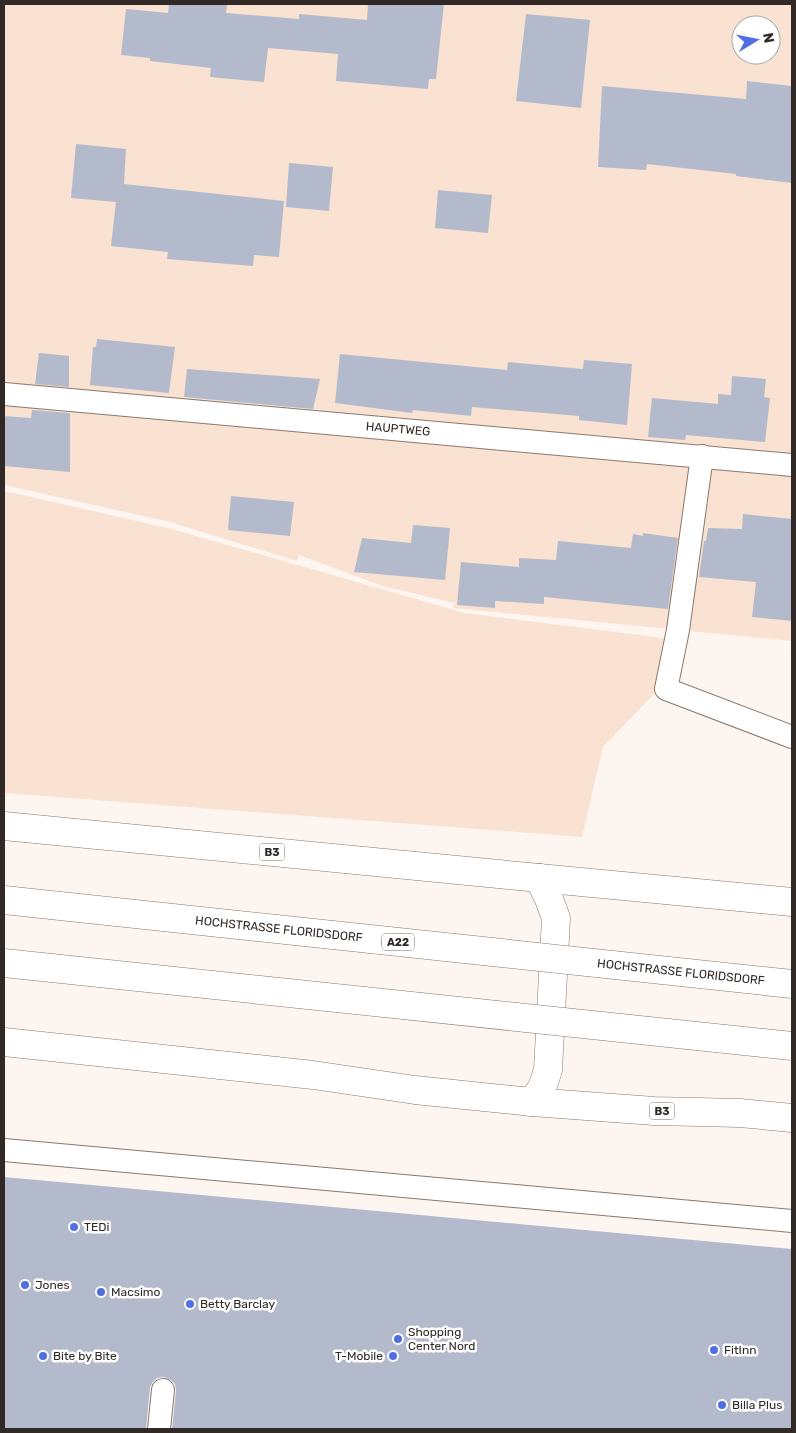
<svg xmlns="http://www.w3.org/2000/svg" width="796" height="1433" font-family="Rubik,sans-serif">
  <style>
    .green { fill: #f9e2d1; fill-rule: evenodd }
    .building { fill: #b3bacb }
    .lines { fill: none; stroke-linecap: round; stroke-linejoin: round }
    .service-casing { stroke: #89796e; stroke-width: 24 }
    .minor-casing { stroke: #89796e; stroke-width: 29 }
    .primary-casing { stroke: #89796e; stroke-width: 29 }
    .motorway-casing { stroke: #89796e; stroke-width: 29 }
    .service { stroke: #fff; stroke-width: 22 }
    .minor { stroke: #fff; stroke-width: 28 }
    .primary { stroke: #fff; stroke-width: 28 }
    .motorway { stroke: #fff; stroke-width: 28 }
    .motorway-bridge-casing { stroke: #89796e; stroke-width: 29; stroke-linecap: butt }
    .motorway-bridge { stroke: #fff; stroke-width: 28 }
    .poi-dot { fill: #516ee3; stroke: #fff; stroke-width: 2 }
    .labels { text-anchor: middle; dominant-baseline: central; stroke-width: 5; stroke-linejoin: round; paint-order: stroke }
    .shield { fill: #fff; stroke: #6e6966; stroke-width: 1 }
    .shield-label { font-size: 11px; font-weight: bold; fill: #302925 }
    .street-label { font-size: 12px; fill: #302925; stroke: #fff }
    .poi-label { font-size: 12px; fill: #302925; stroke: #fff; text-anchor: start }
  </style>
  <rect width="100%" height="100%" fill="#fcf5f0"/>
  <path class="green" d="M4,4H792V641L453,608L454,603L383,586L299,555L297,561L170,522L4,485ZM741,25H771V55H741Z
    M4,491L168,528L465,613L664,638L656,692L603,747L582,837L4,793Z"/>
  <path class="building" d="M169,4L227,5L226,13L299,19V14L367,20L368,4H444L436,79H429L428,89L336,81L338,54L268,48L264,82L210,77L211,68L150,61V58L121,55L126,9L168,13Z
    M526,14L590,20L581,108L516,101Z
    M747,81L792,86V183L736,176V174L647,164L646,170L598,167L602,86L746,99Z
    M76,144L126,149L124,184L284,201L279,257L254,255L253,266L167,259L168,252L111,246L116,202L71,198Z
    M289,163L333,167L329,211L286,207Z
    M438,190L492,195L488,233L435,228Z
    M97,339L175,347L169,393L90,385L93,347H96Z
    M39,353L69,356V387L35,384Z
    M340,354L507,370L508,362L583,369L584,360L632,364L627,425L579,420V416L472,407L471,416L413,410L412,413L335,403Z
    M187,369L320,379L313,409L184,397Z
    M732,376L766,379L764,397L770,398L765,442L686,435L685,440L648,437L652,398L718,404V394L731,395Z
    M32,410L70,413V472L4,466V416L31,418Z
    M231,496L294,502L290,536L228,530Z
    M743,514L792,519V621L752,617L756,582L699,577L704,541H706L708,528L742,529Z
    M413,525L450,528L445,580L354,572L362,538L411,543Z
    M643,533L678,538L668,609L544,597V604L495,601V608L457,605L461,562L519,567V558L556,560L558,541L631,548L633,534L643,536Z
    M4,1177L792,1249V1429H172L176,1391L175,1384L171,1380L164,1377L157,1378L152,1383L150,1388L146,1429H4Z"/>
  <g class="lines">
    <g class="service-casing">
      <path id="service" d="M4,394L792,465
        M702,456L678,630L666,689L792,737
        M4,1150L792,1221
        M159,1429L163,1390"/>
    </g>
    <g class="minor-casing">
      <path id="minor" d="M532,1102L542,1088L548,1070L556,918L549,899L539,878"/>
    </g>
    <g class="primary-casing">
      <path id="primary" d="M4,826L539,878
        M4,1042L313,1075L415,1090L532,1102L654,1111L740,1113L792,1118"/>
    </g>
    <g class="motorway-casing">
      <path id="motorway" d="M539,878L792,902"/>
    </g>
    <use href="#service" class="service"/>
    <use href="#minor" class="minor"/>
    <use href="#primary" class="primary"/>
    <use href="#motorway" class="motorway"/>
    <g class="motorway-bridge-casing">
      <path id="motorway-bridge" d="M4,900L792,984
        M4,963L792,1046"/>
    </g>
    <use href="#motorway-bridge" class="motorway-bridge"/>
  </g>
  <g class="poi-dot">
    <circle cx="74" cy="1227" r="5"/>
    <circle cx="25" cy="1285" r="5"/>
    <circle cx="101" cy="1292" r="5"/>
    <circle cx="190" cy="1304" r="5"/>
    <circle cx="398" cy="1339" r="5"/>
    <circle cx="714" cy="1350" r="5"/>
    <circle cx="43" cy="1356" r="5"/>
    <circle cx="393" cy="1356" r="5"/>
    <circle cx="722" cy="1405" r="5"/>
  </g>
  <g class="labels">
    <g class="shield">
      <rect x="259.5" y="843.5" width="25" height="17" rx="4"/>
      <rect x="382" y="933.5" width="32" height="17" rx="4"/>
      <rect x="649.5" y="1102.5" width="25" height="17" rx="4"/>
    </g>
    <g class="shield-label">
      <text x="272" y="852">B3</text>
      <text x="398" y="942">A22</text>
      <text x="662" y="1111">B3</text>
    </g>
    <g class="street-label">
      <text transform="translate(398 429) rotate(5)">HAUPTWEG</text>
      <text transform="translate(279 929) rotate(6)">HOCHSTRASSE FLORIDSDORF</text>
      <text transform="translate(681 972) rotate(6)">HOCHSTRASSE FLORIDSDORF</text>
    </g>
    <g class="poi-label">
      <text x="84" y="1227">TEDi</text>
      <text x="35" y="1285">Jones</text>
      <text x="111" y="1292">Macsimo</text>
      <text x="200" y="1304">Betty Barclay</text>
      <text x="408" y="1332">Shopping<tspan x="408" dy="14">Center Nord</tspan></text>
      <text x="724" y="1350">FitInn</text>
      <text x="53" y="1356">Bite by Bite</text>
      <text x="383" y="1356" text-anchor="end">T-Mobile</text>
      <text x="732" y="1405">Billa Plus</text>
    </g>
  </g>
  <rect width="796" height="1433" fill="none" stroke="#302925" stroke-width="10"/>
  <g transform="translate(756 40) rotate(80)"><circle r="24" fill="#ffffff" stroke="#aca9a8"/>
  <path d="M0-4L9 19L0 12L-9 19Z" fill="#516ee3"/>
  <text y="-8" font-size="14" font-weight="bold" text-anchor="middle" fill="#302925">N</text>
  </g>
</svg>
